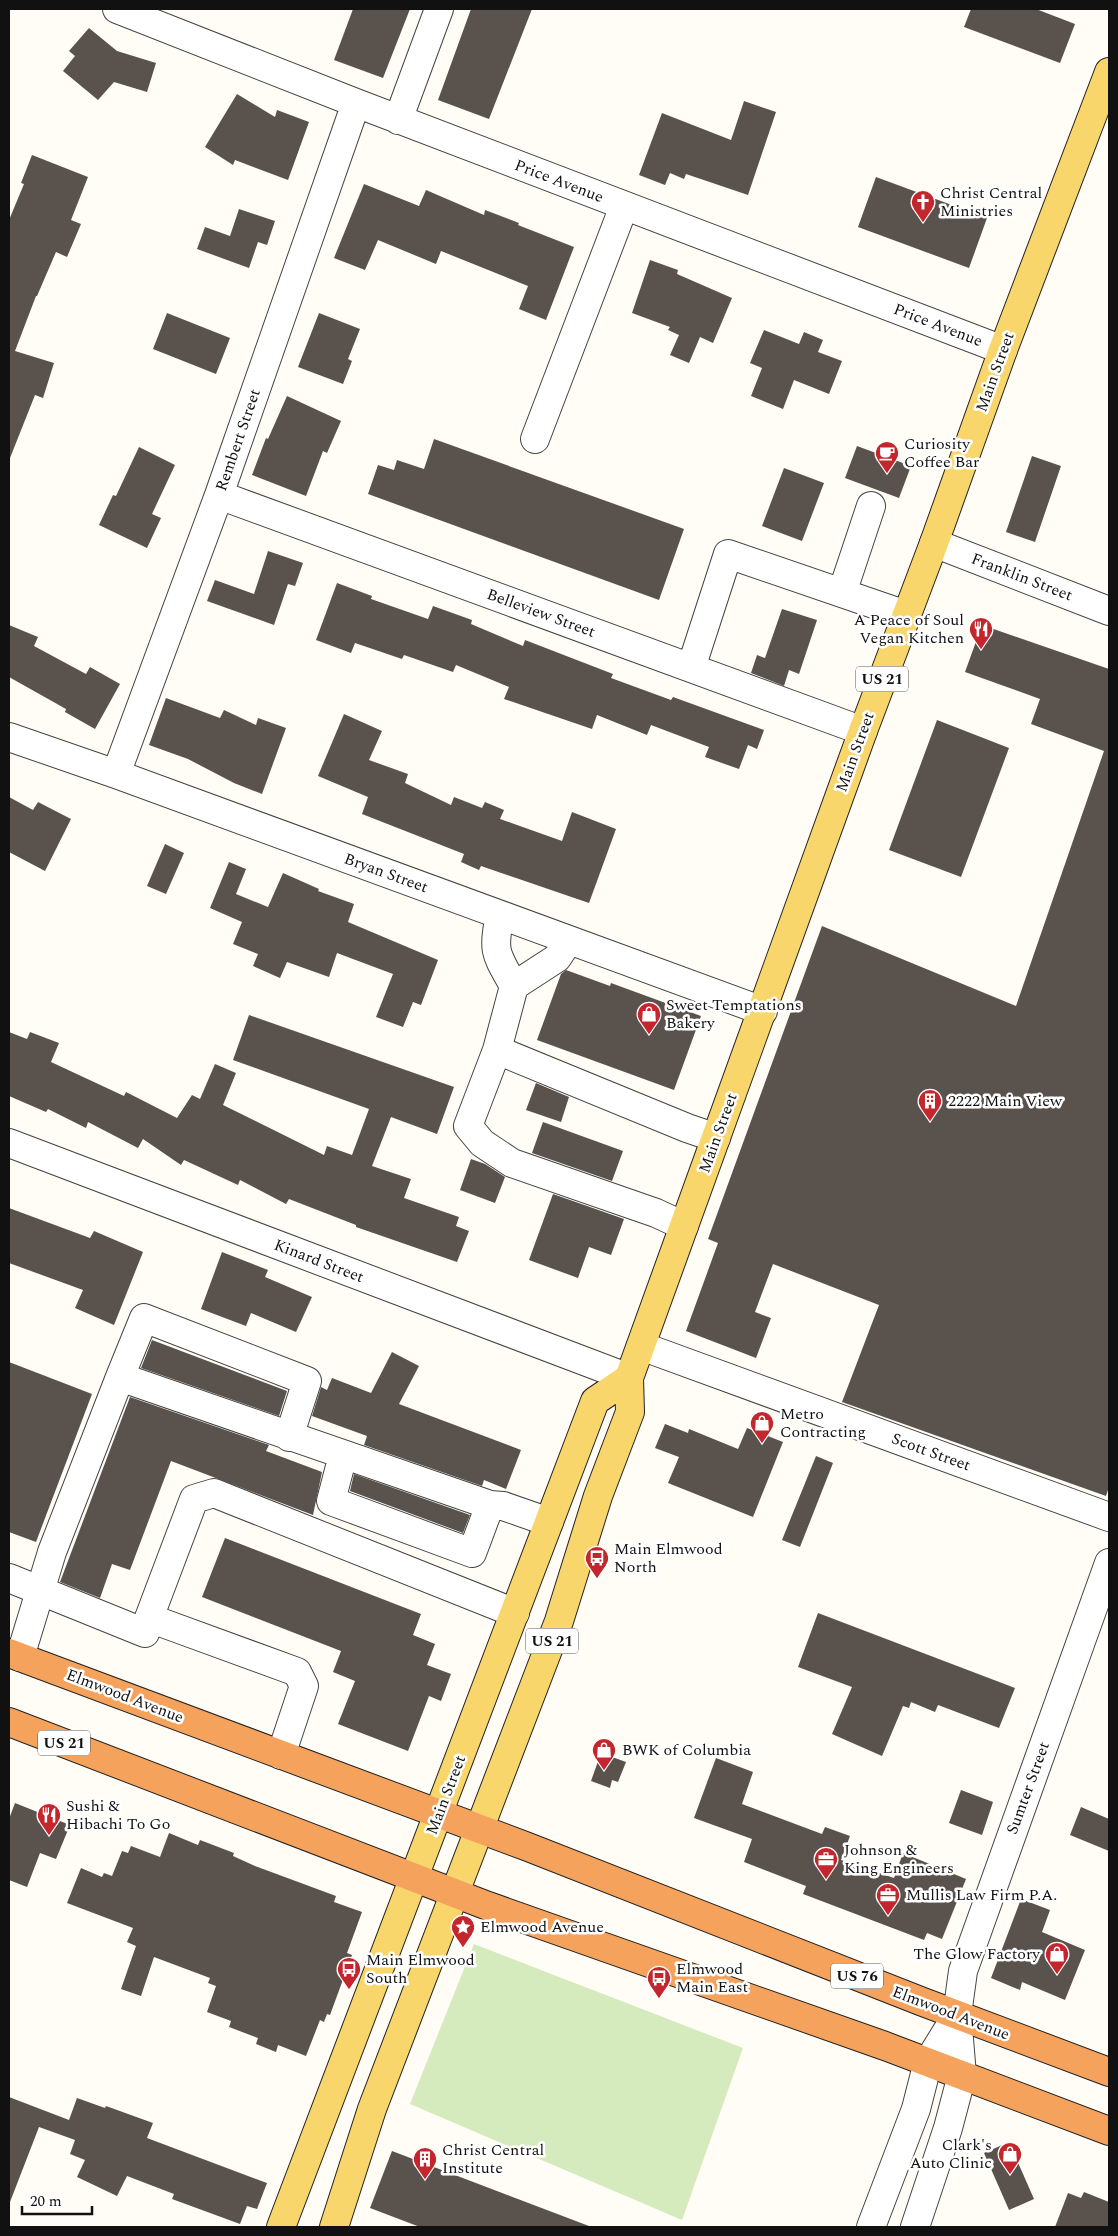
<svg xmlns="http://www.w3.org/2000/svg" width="1118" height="2236" font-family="Spectral,serif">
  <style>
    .green { fill: #d5ebbd }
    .building { fill: #5a524d }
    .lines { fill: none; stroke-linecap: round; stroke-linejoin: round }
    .minor-casing { stroke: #444; stroke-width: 30 }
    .major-casing { stroke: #222; stroke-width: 30 }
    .highway-casing { stroke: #222; stroke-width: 30 }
    .minor { stroke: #fff; stroke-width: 28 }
    .major { stroke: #f9d66b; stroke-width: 28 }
    .highway { stroke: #f5a25d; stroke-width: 28 }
    .labels { text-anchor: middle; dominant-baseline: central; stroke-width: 5; stroke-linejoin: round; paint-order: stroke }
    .shield { fill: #fff; stroke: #585858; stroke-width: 1 }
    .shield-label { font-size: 15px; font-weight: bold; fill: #111 }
    .street-label { font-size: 16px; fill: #111; stroke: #fff }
    .poi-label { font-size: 16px; fill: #111; stroke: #fff; text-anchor: start }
  </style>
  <rect width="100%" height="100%" fill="#fffdf5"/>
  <path class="green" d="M474,1944L743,2048L682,2220L410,2104Z"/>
  <path class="building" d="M353,9H410L383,78L334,60Z
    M471,9H532L489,119L438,100Z
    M971,9H1036L1075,24L1060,63L964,27Z
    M89,28L117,51L156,63L147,92L114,82L98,100L63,71L75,56L69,51Z
    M237,94L275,117L277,110L309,122L288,180L235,160L233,165L205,147Z
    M744,101L776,112L748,195L686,174L684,179L670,173L665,185L639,175L662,113L731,140Z
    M32,155L88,177L71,220L81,224L67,257L56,252L37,296H36L15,351L54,363L43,398L35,395L10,458L9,220L24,184L21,183Z
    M876,177L987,218L969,268L858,227Z
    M364,184L419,206L426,190L484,215L485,210L519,223L518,225L574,247L546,320L519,309L528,286L441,251L436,264L378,240L365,270L334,258Z
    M239,209L275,221L267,245L258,242L249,268L197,249L205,227L230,236Z
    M650,260L678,270L677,274L732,298L713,343L700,337L689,363L670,355L679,335L668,330L670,327L632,313Z
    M167,313L230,338L216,374L153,349Z
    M319,313L360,329L348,359L352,361L343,384L298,367Z
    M764,330L799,344L804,332L823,340L818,352L842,361L829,394L794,380L783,409L751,396L762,368L750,363Z
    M287,396L341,421L327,453L323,451L306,496L252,475L266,438L268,439Z
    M434,439L684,529L659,600L368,494L378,465L394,470L397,460L424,469Z
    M857,446L911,466L899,498L845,478Z
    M139,447L175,465L152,514L161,518L147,548L99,525L113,495L116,496Z
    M1032,456L1061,466L1035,542L1006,532Z
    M784,468L824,483L802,541L762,526Z
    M268,551L303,563L295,586L288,584L274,625L207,601L215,580L254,594Z
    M337,583L372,596L371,599L428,619L433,606L472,620L471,624L523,646L525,640L613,674L611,678L671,700L673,697L764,730L757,749L748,745L739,769L705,757L709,747L651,725L647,735L597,715L592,729L504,699L509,687L456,665L453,672L404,655L402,659L355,643L351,653L316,640Z
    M782,609L817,620L799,674L789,670L784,686L751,673L757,655L765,658Z
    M9,625L38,637L34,646L86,674L90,667L120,684L95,729L65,712L66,709L9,677Z
    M982,625L1109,669V1487L1106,1496L842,1402L879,1305L773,1264L755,1312L771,1318L756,1358L686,1331L718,1243L708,1239L822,926L1016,1006L1104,751L1031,724L1040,699L965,672Z
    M166,698L220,718L224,710L256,725L258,718L286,728L262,794L234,783L188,759L149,745Z
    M344,714L382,731L369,760L408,774L405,783L451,805L454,797L482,808L485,802L504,810L500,819L562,841L572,812L616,829L589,903L481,866L479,870L461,862L464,854L362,814L368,797L318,776Z
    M937,720L1009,748L961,877L889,850Z
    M9,797L33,810L38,802L71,819L45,871L9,852Z
    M165,844L184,853L166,894L147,886Z
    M229,862L246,869L236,894L268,907L283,873L319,889L318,891L354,904L348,922L438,960L421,1005L413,1002L403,1027L376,1017L393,974L337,953L329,977L287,962L280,978L253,966L258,954L233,944L242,922L210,908Z
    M566,970L610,986L611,983L701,1016L674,1090L537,1040L561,974Z
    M249,1015L454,1087L437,1134L391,1117L372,1166L411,1179L404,1198L459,1217L456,1226L469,1231L457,1262L356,1227V1225L289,1199L286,1204L240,1180L238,1185L184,1160L181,1165L143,1139L138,1148L88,1122L86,1128L48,1109L46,1112L9,1096V1032L27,1039L30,1032L59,1043L51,1062L124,1096L126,1092L177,1118L192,1095L200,1099L215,1064L236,1073L223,1105L324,1155L327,1146L352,1155L369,1109L233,1060Z
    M536,1083L569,1097L561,1122L526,1110Z
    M543,1122L623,1151L612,1181L532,1153Z
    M471,1159L485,1164L505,1177L495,1203L460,1190Z
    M553,1194L624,1219L611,1255L589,1247L578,1278L529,1260Z
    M9,1208L90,1238L94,1231L143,1252L114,1325L75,1308L83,1290L9,1263Z
    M222,1252L268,1270L265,1277L312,1297L296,1332L251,1313L246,1326L201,1309Z
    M152,1340L287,1391L279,1416L141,1368Z
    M392,1352L419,1366L399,1404L521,1450L506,1489L484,1480L482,1486L364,1445L367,1436L312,1416L321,1387L327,1390L332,1378L371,1393Z
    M9,1362L92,1394L36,1542L9,1532Z
    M130,1397L269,1445L266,1451L322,1472L313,1515L171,1461L130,1570L112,1564L100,1598L60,1582Z
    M665,1424L688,1433L689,1429L738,1449L747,1428L783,1442L753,1517L668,1483L679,1457L655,1448Z
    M816,1456L833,1463L800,1547L782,1540Z
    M354,1474L470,1515L463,1533L350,1491Z
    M225,1538L421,1614L413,1635L435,1644L427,1665L451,1674L441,1701L429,1696L408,1751L338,1724L355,1681L333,1672L341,1651L202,1597Z
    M818,1613L1015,1688L999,1728L938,1705L935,1712L911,1702L909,1708L903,1706L882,1756L832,1734L852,1687L798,1667Z
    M601,1753L626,1762L618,1782L612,1780L610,1788L591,1781Z
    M716,1758L753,1772L742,1804L822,1834L825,1827L850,1836L841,1860L894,1878L903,1853L966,1879L942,1939L927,1933L924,1940L803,1894L806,1886L744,1862L752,1839L694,1818Z
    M961,1790L993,1802L982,1835L949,1823Z
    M15,1803L70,1825L56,1859L40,1853L27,1887L9,1880V1819Z
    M1081,1807L1109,1819V1851L1070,1835Z
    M169,1833L198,1845L200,1840L234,1853L233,1856L255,1866L336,1896L334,1902L362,1912L347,1953L352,1955L330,2015L327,2014L324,2022L320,2020L306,2056L278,2045L276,2052L256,2044L258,2038L229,2027L231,2021L207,2012L216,1986L208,1983L210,1978L154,1957L141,1996L121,1989L136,1946L127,1942L133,1928L67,1903L81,1868L102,1877L104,1873L112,1876L122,1851L128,1853L131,1846L160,1857Z
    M1021,1899L1050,1910L1042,1932L1085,1950L1065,2000L1022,1982L1020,1990L991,1978Z
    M9,2097L69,2120L77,2098L105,2108L106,2106L153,2123L147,2138L267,2183L257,2209L247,2206L240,2224L172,2199L174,2194L127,2176L117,2196L77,2177L85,2160L70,2154L75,2140L39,2127L10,2202L9,2201Z
    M1009,2142L1034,2199L1009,2210L984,2153Z
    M392,2151L589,2226L588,2227H420L370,2208Z
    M1084,2192L1109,2202V2227H1055L1068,2193L1081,2198Z"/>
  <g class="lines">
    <g class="minor-casing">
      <path id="minor" d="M117,9L356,103L1003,350
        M398,120L439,9
        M535,439L624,206
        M219,495L863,731
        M934,543L1109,611
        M842,593L871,506
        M691,668L728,554L906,615
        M9,737L116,774L763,1011
        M116,774L219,495L356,103
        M500,915C492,952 496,954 514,986
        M569,940L557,958L514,986L497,1050L468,1126L482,1143L512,1163L656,1213L684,1226
        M497,1050L687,1128L716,1138
        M9,1143L629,1378
        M641,1346L1109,1517
        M120,1377L144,1318L307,1381L289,1437
        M343,1455L331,1501L472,1553L490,1505
        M9,1578L145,1633L149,1618
        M20,1657L52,1552L120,1377L490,1505L503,1506L549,1522
        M281,1755L304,1686L297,1672L149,1618L194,1499L214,1493L515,1613
        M871,2227L916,2109L928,2062L957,2015
        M915,2227L948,2128L962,2075L957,2015L963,1971L1109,1563"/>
    </g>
    <g class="major-casing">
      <path id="major" d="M281,2227L595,1401L629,1378
        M334,2227L372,2109L559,1621L598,1496L630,1412L629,1378L863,731L934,543L1003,350L1109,72"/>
    </g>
    <g class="highway-casing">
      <path id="highway" d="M9,1653L528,1847L923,2002L1109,2072
        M9,1722L488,1906L885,2046L1109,2131"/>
    </g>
    <use href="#minor" class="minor"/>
    <use href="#major" class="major"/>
    <use href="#highway" class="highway"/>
  </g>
  <defs>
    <g id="church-pin" transform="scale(1.25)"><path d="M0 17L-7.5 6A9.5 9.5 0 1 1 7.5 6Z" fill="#c4262e" stroke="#fff"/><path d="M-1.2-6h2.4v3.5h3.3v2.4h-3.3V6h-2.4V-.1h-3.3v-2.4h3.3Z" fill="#fff"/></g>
    <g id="cafe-pin" transform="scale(1.25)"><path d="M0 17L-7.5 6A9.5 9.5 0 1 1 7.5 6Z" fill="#c4262e" stroke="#fff"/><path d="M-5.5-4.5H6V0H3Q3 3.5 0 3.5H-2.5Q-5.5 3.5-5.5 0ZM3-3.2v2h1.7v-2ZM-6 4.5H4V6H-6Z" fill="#fff"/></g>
    <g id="restaurant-pin" transform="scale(1.25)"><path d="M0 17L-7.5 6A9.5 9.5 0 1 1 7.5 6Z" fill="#c4262e" stroke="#fff"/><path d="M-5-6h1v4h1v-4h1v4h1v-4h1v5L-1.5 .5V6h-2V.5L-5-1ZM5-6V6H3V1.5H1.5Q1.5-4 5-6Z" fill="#fff"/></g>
    <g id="shop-pin" transform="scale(1.25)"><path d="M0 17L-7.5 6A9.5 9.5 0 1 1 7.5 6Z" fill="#c4262e" stroke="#fff"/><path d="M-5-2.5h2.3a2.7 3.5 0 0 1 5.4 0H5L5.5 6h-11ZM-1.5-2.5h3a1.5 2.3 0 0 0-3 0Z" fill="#fff"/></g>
    <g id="building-pin" transform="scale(1.25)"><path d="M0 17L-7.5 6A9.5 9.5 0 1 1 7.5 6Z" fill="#c4262e" stroke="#fff"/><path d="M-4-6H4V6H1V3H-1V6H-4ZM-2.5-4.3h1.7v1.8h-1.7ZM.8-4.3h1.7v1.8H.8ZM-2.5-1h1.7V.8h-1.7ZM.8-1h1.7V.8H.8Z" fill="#fff"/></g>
    <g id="bus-pin" transform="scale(1.25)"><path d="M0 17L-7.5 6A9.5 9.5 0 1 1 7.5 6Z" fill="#c4262e" stroke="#fff"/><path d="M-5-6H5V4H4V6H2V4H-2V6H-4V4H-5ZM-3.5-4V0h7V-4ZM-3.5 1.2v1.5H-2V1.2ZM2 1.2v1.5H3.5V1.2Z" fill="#fff"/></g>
    <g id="office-pin" transform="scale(1.25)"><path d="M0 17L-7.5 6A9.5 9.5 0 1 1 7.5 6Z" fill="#c4262e" stroke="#fff"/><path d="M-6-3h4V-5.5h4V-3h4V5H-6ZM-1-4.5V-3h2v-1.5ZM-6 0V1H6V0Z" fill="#fff"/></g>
    <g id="sight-pin" transform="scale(1.25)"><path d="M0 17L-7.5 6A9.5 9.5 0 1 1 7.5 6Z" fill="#c4262e" stroke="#fff"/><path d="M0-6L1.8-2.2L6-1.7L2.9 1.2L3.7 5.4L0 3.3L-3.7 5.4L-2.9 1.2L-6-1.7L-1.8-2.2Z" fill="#fff"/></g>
  </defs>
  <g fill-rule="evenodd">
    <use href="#church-pin" x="923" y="202"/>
    <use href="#cafe-pin" x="887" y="453"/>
    <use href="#restaurant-pin" x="981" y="629"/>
    <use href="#shop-pin" x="649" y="1014"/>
    <use href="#building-pin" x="930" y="1101"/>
    <use href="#shop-pin" x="762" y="1423"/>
    <use href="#bus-pin" x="597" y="1558"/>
    <use href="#shop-pin" x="604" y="1750"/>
    <use href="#restaurant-pin" x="49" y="1815"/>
    <use href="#office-pin" x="826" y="1859"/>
    <use href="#office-pin" x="888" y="1895"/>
    <use href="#sight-pin" x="463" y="1927"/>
    <use href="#shop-pin" x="1057" y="1954"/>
    <use href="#bus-pin" x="349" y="1969"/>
    <use href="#bus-pin" x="659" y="1978"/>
    <use href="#shop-pin" x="1010" y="2154"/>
    <use href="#building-pin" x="425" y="2159"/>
  </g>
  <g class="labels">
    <g class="shield">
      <rect x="856" y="666.5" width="52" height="25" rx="4"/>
      <rect x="526" y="1628.5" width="52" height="25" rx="4"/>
      <rect x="38" y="1730.5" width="52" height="25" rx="4"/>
      <rect x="831" y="1963.5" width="52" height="25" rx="4"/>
    </g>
    <g class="shield-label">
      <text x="882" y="679">US 21</text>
      <text x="552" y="1641">US 21</text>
      <text x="64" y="1743">US 21</text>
      <text x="857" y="1976">US 76</text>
    </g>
    <g class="street-label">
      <text transform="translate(559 181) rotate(21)">Price Avenue</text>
      <text transform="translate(938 325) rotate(21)">Price Avenue</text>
      <text transform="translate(995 372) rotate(-70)">Main Street</text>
      <text transform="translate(238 440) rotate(-71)">Rembert Street</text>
      <text transform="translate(1022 577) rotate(21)">Franklin Street</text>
      <text transform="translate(541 613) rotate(20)">Belleview Street</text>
      <text transform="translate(855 752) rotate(-70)">Main Street</text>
      <text transform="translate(386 873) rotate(20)">Bryan Street</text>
      <text transform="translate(718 1133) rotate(-70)">Main Street</text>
      <text transform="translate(319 1261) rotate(21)">Kinard Street</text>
      <text transform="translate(931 1452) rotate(20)">Scott Street</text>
      <text transform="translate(125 1696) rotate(21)">Elmwood Avenue</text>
      <text transform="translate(1028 1788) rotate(-70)">Sumter Street</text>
      <text transform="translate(446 1795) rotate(-69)">Main Street</text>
      <text transform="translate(951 2013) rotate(21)">Elmwood Avenue</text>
    </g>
    <g class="poi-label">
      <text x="940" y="193">Christ Central<tspan x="940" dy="18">Ministries</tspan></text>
      <text x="904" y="444">Curiosity<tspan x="904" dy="18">Coffee Bar</tspan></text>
      <text x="964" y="620" text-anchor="end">A Peace of Soul<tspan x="964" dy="18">Vegan Kitchen</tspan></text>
      <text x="666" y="1005">Sweet Temptations<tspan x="666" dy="18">Bakery</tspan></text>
      <text x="948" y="1101">2222 Main View</text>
      <text x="780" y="1414">Metro<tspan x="780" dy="18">Contracting</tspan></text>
      <text x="614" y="1549">Main Elmwood<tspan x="614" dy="18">North</tspan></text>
      <text x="622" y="1750">BWK of Columbia</text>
      <text x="66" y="1806">Sushi &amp;<tspan x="66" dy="18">Hibachi To Go</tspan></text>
      <text x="844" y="1850">Johnson &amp;<tspan x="844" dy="18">King Engineers</tspan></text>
      <text x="906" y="1895">Mullis Law Firm P.A.</text>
      <text x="480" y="1927">Elmwood Avenue</text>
      <text x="1040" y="1954" text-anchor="end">The Glow Factory</text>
      <text x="366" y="1960">Main Elmwood<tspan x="366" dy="18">South</tspan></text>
      <text x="676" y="1969">Elmwood<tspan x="676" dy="18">Main East</tspan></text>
      <text x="992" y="2145" text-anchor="end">Clark's<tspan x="992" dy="18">Auto Clinic</tspan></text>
      <text x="442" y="2150">Christ Central<tspan x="442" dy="18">Institute</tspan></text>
    </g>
  </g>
  <rect width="1118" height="2236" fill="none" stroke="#111111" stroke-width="20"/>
  <path d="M22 2206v8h70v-8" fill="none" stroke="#111111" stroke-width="2.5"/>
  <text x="30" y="2206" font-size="15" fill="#111111" stroke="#ffffff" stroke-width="4" paint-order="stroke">20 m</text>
</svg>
